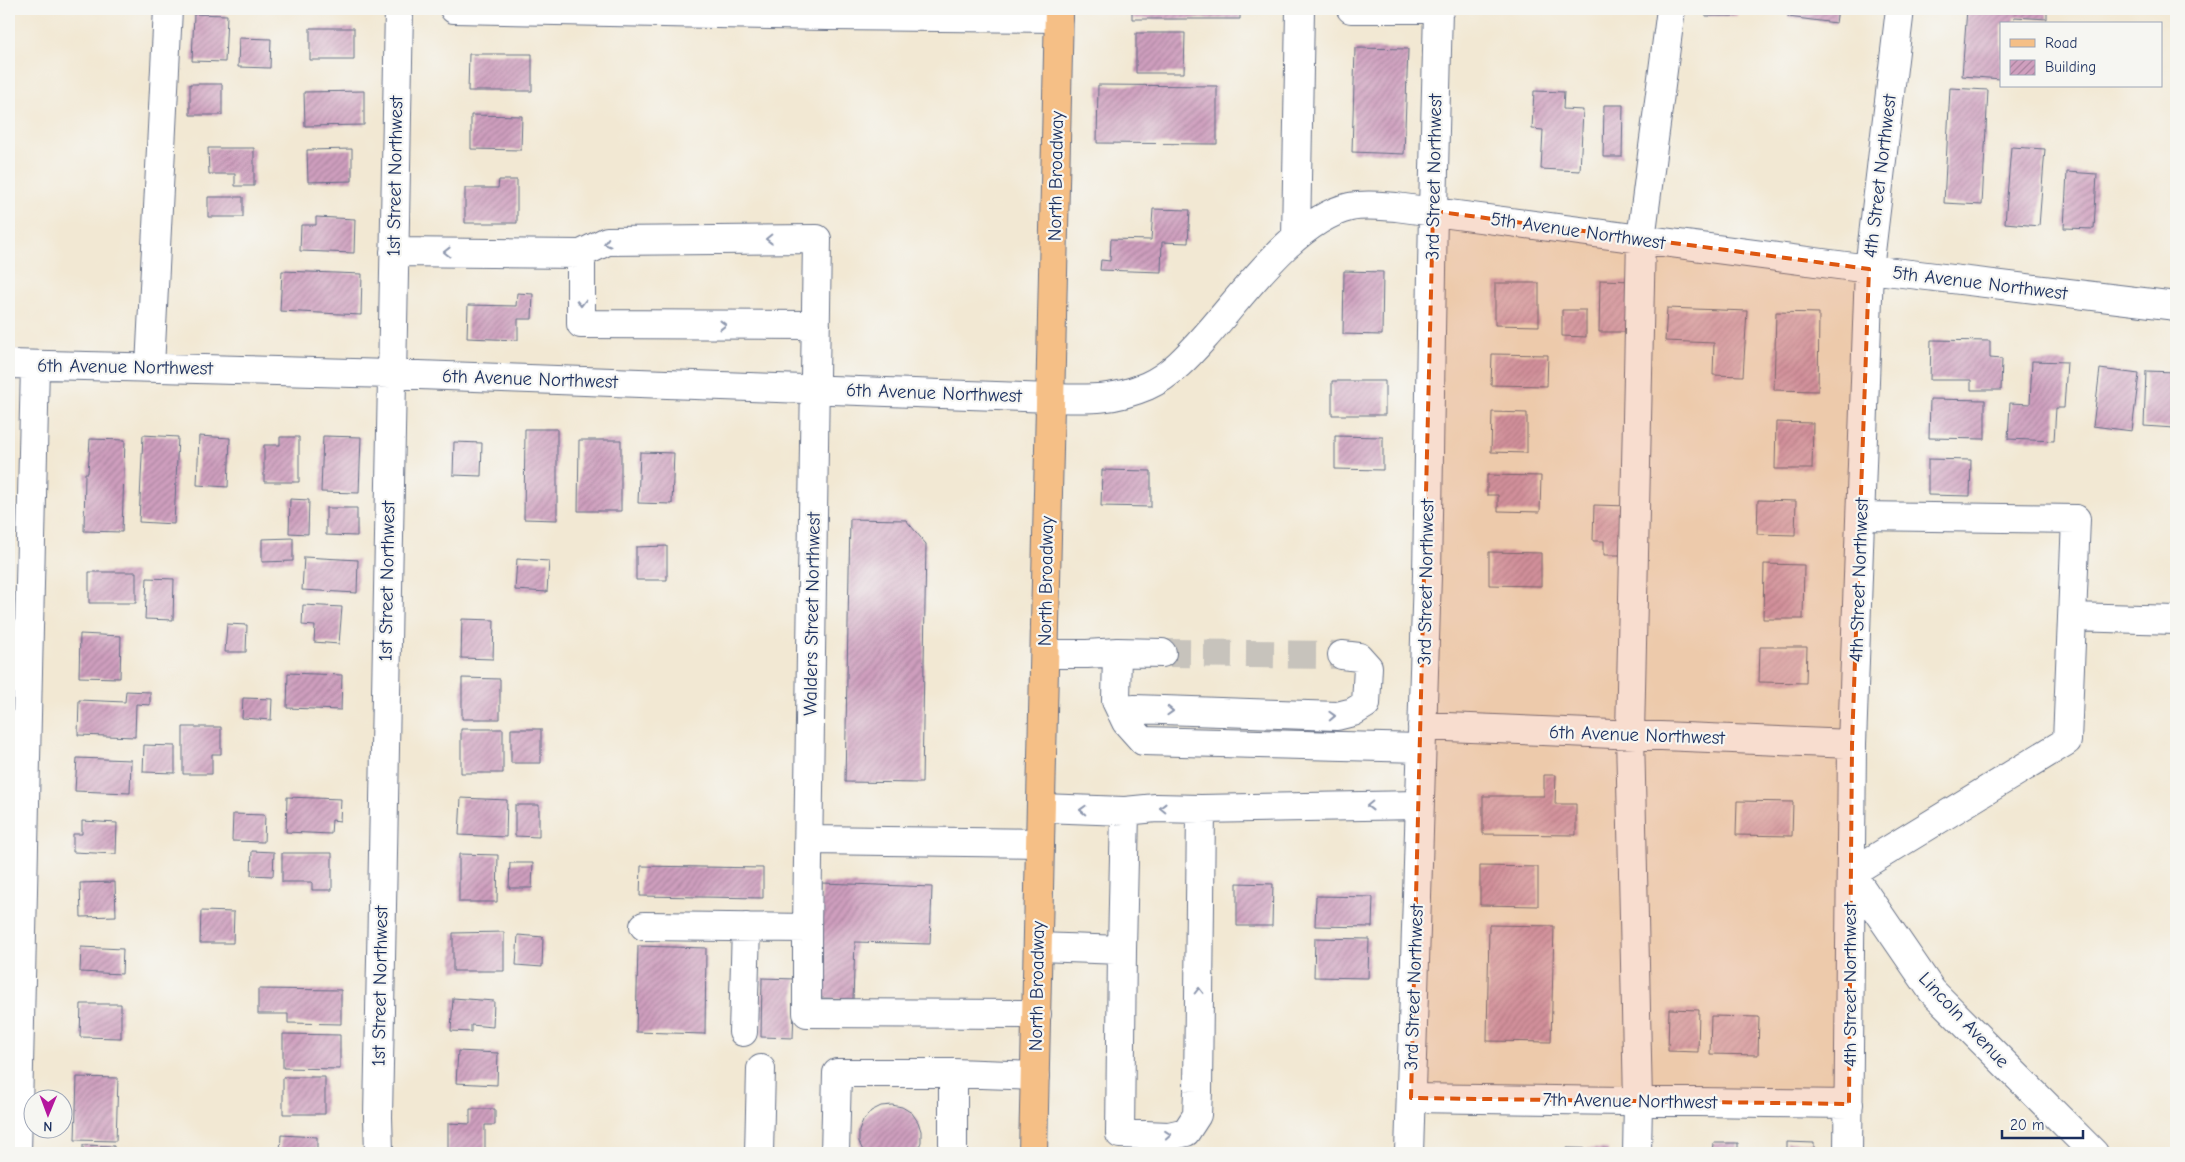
<svg xmlns="http://www.w3.org/2000/svg" width="2185" height="1162" font-family="'Comic Neue',sans-serif">
  <style>
    .building { fill: url(#building-hatch) }
    .lines { fill: none; stroke-linecap: round; stroke-linejoin: round }
    .minor-tunnel { stroke: #c7c3bc; stroke-width: 28; stroke-dasharray: 28 14; stroke-linecap: butt }
    .minor-casing { stroke: #667087; stroke-width: 30 }
    .major-casing { stroke: #667087; stroke-width: 30 }
    .minor { stroke: #fff; stroke-width: 28 }
    .major { stroke: #f5bf86; stroke-width: 28 }
    .oneway { stroke: #8d97ae }
    .marked { fill: #de5710; fill-opacity: 0.2; stroke: #de5710; stroke-width: 4; stroke-dasharray: 10 6; stroke-linejoin: round }
    .labels { text-anchor: middle; dominant-baseline: central; stroke-width: 4.5; stroke-linejoin: round; paint-order: stroke }
    .street-label { font-size: 19px; fill: #1b2f5e; stroke: #f6f6f2 }
  </style>
  <defs>
    <pattern id="building-hatch" width="6" height="6" patternUnits="userSpaceOnUse" patternTransform="scale(1.25)"><rect width="6" height="6" fill="#cf9fbe"/><path d="M-1 1l2-2M0 6l6-6M5 7l2-2" fill="none" stroke="#a7829e"/></pattern>
  </defs>
  <rect width="100%" height="100%" fill="#f6f6f2"/>
  <filter id="ink" filterUnits="userSpaceOnUse"><feTurbulence type="fractalNoise" baseFrequency=".02" numOctaves="2"/><feDisplacementMap in="SourceGraphic" scale="10" xChannelSelector="R" yChannelSelector="G"/><feConvolveMatrix kernelMatrix="1 2 1 2 8 2 1 2 1" color-interpolation-filters="sRGB"/></filter>
  <filter id="wash" filterUnits="userSpaceOnUse"><feTurbulence type="fractalNoise" baseFrequency=".0096" numOctaves="4" result="noise"/><feDisplacementMap in="SourceGraphic" scale="20" xChannelSelector="R" yChannelSelector="G"/><feGaussianBlur stdDeviation="1.12" result="paint"/><feColorMatrix in="noise" values="0 0 0 0 0 0 0 0 0 0 0 0 0 0 0 0 0 1.4 0 .05"/><feComposite in="paint" operator="in"/></filter>
  <g filter="url(#wash)">
    <rect width="100%" height="100%" fill="#f2e8d3"/>
    <g id="blocks">
      <path class="building" d="M1132,9H1240V19H1132Z
        M1614,9H1651V12L1614,11Z
        M1706,9H1737V16H1706Z
        M1789,9H1838L1836,23L1788,17Z
        M1967,9H2047V19L2014,17L2013,24H2001V79L1962,76Z
        M194,14L227,15L225,62L192,61Z
        M9,19H13L11,98H9Z
        M310,28H354V60H310Z
        M1136,33H1185L1184,73H1136Z
        M239,38L271,39L270,68L238,67Z
        M1355,48L1408,49L1404,154L1352,152Z
        M469,54H532V91H468Z
        M190,84H222V115H190Z
        M1098,85L1217,86V144L1097,143Z
        M1950,88L1988,90L1982,205L1944,203Z
        M364,91V125L305,126L304,92Z
        M1534,91L1564,92L1563,109L1583,110L1580,171L1541,169L1543,130L1532,129Z
        M1604,105H1623L1622,157H1603Z
        M471,115L522,116L521,150L471,149Z
        M2011,147L2045,149L2039,226L2005,223Z
        M208,148H254V186H235V174H209Z
        M352,149V181L308,182L307,150Z
        M2067,172L2097,174L2094,229L2064,228Z
        M499,180H517V223H465V188H498Z
        M208,197H243V217H208Z
        M1153,209L1190,210L1188,243L1162,242L1161,272L1100,270L1101,260L1110,261L1111,239L1151,240Z
        M316,217L355,219L354,253L300,251L301,225H316Z
        M282,271L362,274L361,315L280,311Z
        M1344,271L1383,272L1382,335L1343,334Z
        M1600,280L1635,281L1634,332H1599Z
        M1495,283H1539V326L1495,325Z
        M517,293L533,294L532,319H518V340L467,338L468,305L516,306Z
        M1667,308L1747,311L1743,376L1713,375L1714,343L1665,341Z
        M1562,310H1586V337L1562,336Z
        M1776,312L1819,313L1818,391L1774,390Z
        M1931,340L1990,341V358L2002,359L2001,390H1971V380H1930Z
        M1492,354L1548,355L1547,386L1491,385Z
        M2032,361L2067,362L2064,408H2056L2054,441L2008,439L2010,403L2030,404Z
        M2100,369L2139,374L2132,431L2093,426Z
        M2146,371L2176,372L2174,428L2144,426Z
        M1332,381H1385V415H1332Z
        M1930,399L1985,400V439L1929,438Z
        M1492,412L1527,413V453L1491,452Z
        M1776,422L1813,423L1812,469H1775Z
        M525,429H557V520L524,519Z
        M143,435L178,437L174,524L139,522Z
        M199,436L230,438L228,487L197,485Z
        M323,436L361,437L359,493L321,492Z
        M1335,436L1383,437V470L1335,469Z
        M280,437H299V482H264V445H280Z
        M90,439L125,440L122,532L84,531L85,473H88Z
        M579,440H621V511H578Z
        M454,442L482,443L481,476L453,475Z
        M640,452L674,453L672,504L638,503Z
        M1928,459L1971,460L1970,496L1928,495Z
        M1102,470L1151,471V507L1101,506Z
        M1487,475L1541,476L1540,512L1498,511V495H1487Z
        M290,499L309,500L308,534L289,533Z
        M1758,500L1796,501L1795,535L1757,534Z
        M1594,505L1629,506L1623,555H1604V541H1593Z
        M326,508H357V536L326,535Z
        M850,519L906,520L926,544L922,783L845,782Z
        M293,538V561L262,562V539Z
        M667,546V580H636V547Z
        M1489,552L1541,553V586L1489,585Z
        M304,557L358,560L357,593L302,590Z
        M517,559L549,561L547,592L515,590Z
        M1764,564L1804,565L1803,619H1763Z
        M89,572H136V603H89Z
        M147,578L174,579L173,620L145,619Z
        M9,599H14L12,630H9Z
        M303,605L342,607L339,644L314,642L315,626L302,625Z
        M462,619L494,620L493,659L461,658Z
        M227,624L247,625L246,652H225Z
        M80,634L121,636L120,678L79,677Z
        M1760,647H1807L1806,683L1759,682Z
        M288,673L342,675L341,710L287,708Z
        M462,678L500,679V719H462Z
        M126,691L150,692V705L136,704L135,737L78,735L79,700L125,702Z
        M243,698L272,699L271,720L242,718Z
        M183,727H221V754H212V774H183Z
        M461,729H503V773H461Z
        M511,729H541V763H511Z
        M144,745L175,746V773L143,772Z
        M77,758L131,760L130,793L75,791Z
        M1544,775H1556L1555,804H1576V835L1483,834V796H1544Z
        M287,797L341,799L340,821L332,820L331,834L286,832Z
        M461,798L507,800L506,837L459,835Z
        M1737,801L1793,802L1792,836L1736,835Z
        M515,805H539V837L515,836Z
        M233,814L265,815L264,842L232,841Z
        M82,821L117,823L116,854L73,852V834H82Z
        M252,851L274,852L273,876L251,875Z
        M282,853H332V890H312V882H282Z
        M459,854L498,855L497,902H459Z
        M510,863H533L532,888H509Z
        M641,866L763,868V898L640,896Z
        M1480,866L1538,867V906L1480,905Z
        M115,882L116,916L81,917L80,883Z
        M822,883L932,887L930,944L855,942L853,999L819,998Z
        M1237,883L1273,884L1272,926H1237Z
        M1316,896L1373,897L1372,927L1315,926Z
        M201,911L234,912L233,943H200Z
        M1489,925L1554,926L1551,1042L1487,1041Z
        M504,932V971H453V933Z
        M518,935L543,937L542,967L516,965Z
        M1315,938L1369,939L1368,978L1314,977Z
        M638,946L706,948L705,1034L636,1032Z
        M81,947L123,949L122,974L80,972Z
        M762,978L795,979L793,1038L761,1037Z
        M258,989L341,990V1024L288,1023V1014H258Z
        M453,998L494,1001L493,1027L471,1025V1032L451,1031Z
        M81,1004H121V1038L80,1037Z
        M1669,1009L1699,1010L1698,1052L1668,1051Z
        M1711,1016L1759,1017L1758,1055L1710,1054Z
        M283,1034L340,1035V1069L283,1068Z
        M458,1051L498,1053L497,1085L456,1083Z
        M77,1077L118,1078L116,1141L75,1140Z
        M283,1077H325V1114H283Z
        M892,1105L902,1107L912,1113L918,1122L921,1131V1142L917,1152L864,1153L859,1142V1131L863,1121L871,1111L881,1106Z
        M470,1109H495V1125H485V1153H448V1123L470,1124Z
        M281,1135L317,1137V1153H280Z
        M1787,1142L1814,1143V1153H1787Z
        M1713,1143H1738V1153H1712Z
        M83,1145L114,1146V1153H83Z
        M1567,1148L1608,1149V1153H1567Z"/>
    </g>
  </g>
  <g filter="url(#ink)">
    <use href="#blocks" fill-opacity="0" stroke="#667087" stroke-width="1"/>
    <g class="lines">
      <path class="minor-tunnel" d="M1162,653L1342,655"/>
      <g class="minor-casing">
        <path id="minor" d="M454,9L829,16L1059,18
          M1351,9H1440
          M1296,237L1300,9
          M394,252L581,254L607,241L817,239L807,928
          M581,254V324L816,325
          M9,364L391,374L1050,398C1087,399 1112,401 1147,386C1170,376 1189,355 1205,337C1242,296 1295,219 1350,207C1365,204 1381,206 1396,207L1869,269L2176,306
          M150,367L168,9
          M1861,516L2076,519L2067,741L1851,873L1932,991L2094,1153
          M2072,617L2176,620
          M1117,652L1162,653
          M1045,654H1087L1117,652L1116,701L1126,722L1143,741L1421,748
          M1121,712L1134,709L1337,716L1353,712L1366,704L1368,667L1359,657L1342,655
          M1422,726L1852,744
          M1041,808L1125,811L1156,808L1201,809L1419,805
          M809,840L1040,843
          M644,926L807,928V1013L1037,1014
          M1038,947L1122,950L1125,811
          M1122,950L1120,1134L1169,1136L1186,1132L1197,1115L1198,1091L1201,809
          M743,1032L746,927
          M953,1073V1153
          M1411,1098L1849,1104
          M17,1153L35,365
          M379,1153L378,1117L399,9
          M759,1153L761,1069
          M835,1153L837,1073H953L1035,1076
          M1409,1153L1427,575L1433,211L1438,10
          M1637,1153L1638,1102L1630,734L1641,239L1671,9
          M1848,1153L1852,744L1869,269L1900,9"/>
      </g>
      <g class="major-casing">
        <path id="major" d="M1033,1153L1059,9"/>
      </g>
      <use href="#minor" class="minor"/>
      <use href="#major" class="major"/>
    </g>
    <defs><path id="oneway-chevron" d="M-2-3.5L2.5 0L-2 3.5" fill="none" stroke-width="1.6" stroke-linecap="round" stroke-linejoin="round" transform="scale(1.25)"/></defs>
    <g class="oneway">
      <use href="#oneway-chevron" transform="translate(769 239) rotate(179)"/>
      <use href="#oneway-chevron" transform="translate(607 243) rotate(165)"/>
      <use href="#oneway-chevron" transform="translate(447 252) rotate(-179)"/>
      <use href="#oneway-chevron" transform="translate(581 303) rotate(90)"/>
      <use href="#oneway-chevron" transform="translate(723 325)"/>
      <use href="#oneway-chevron" transform="translate(1170 711) rotate(2)"/>
      <use href="#oneway-chevron" transform="translate(1332 716) rotate(-2)"/>
      <use href="#oneway-chevron" transform="translate(1370 806) rotate(179)"/>
      <use href="#oneway-chevron" transform="translate(1163 808) rotate(-179)"/>
      <use href="#oneway-chevron" transform="translate(1083 810) rotate(-178)"/>
      <use href="#oneway-chevron" transform="translate(1199 991) rotate(-90)"/>
      <use href="#oneway-chevron" transform="translate(1168 1135) rotate(-5)"/>
    </g>
  </g>
  <path class="marked" d="M1433,211L1869,269L1852,744L1849,1104L1411,1098Z"/>
  <g class="labels">
    <g class="street-label">
      <text transform="translate(395 176) rotate(-89)">1st Street Northwest</text>
      <text transform="translate(1056 176) rotate(-89)">North Broadway</text>
      <text transform="translate(1880 176) rotate(-83)">4th Street Northwest</text>
      <text transform="translate(1434 177) rotate(-89)">3rd Street Northwest</text>
      <text transform="translate(1578 231) rotate(8)">5th Avenue Northwest</text>
      <text transform="translate(1980 283) rotate(7)">5th Avenue Northwest</text>
      <text transform="translate(125 367) rotate(1)">6th Avenue Northwest</text>
      <text transform="translate(530 379) rotate(2)">6th Avenue Northwest</text>
      <text transform="translate(934 393) rotate(2)">6th Avenue Northwest</text>
      <text transform="translate(1859 580) rotate(-88)">4th Street Northwest</text>
      <text transform="translate(387 581) rotate(-89)">1st Street Northwest</text>
      <text transform="translate(1046 581) rotate(-89)">North Broadway</text>
      <text transform="translate(1426 582) rotate(-89)">3rd Street Northwest</text>
      <text transform="translate(812 614) rotate(-89)">Walders Street Northwest</text>
      <text transform="translate(1637 735) rotate(2)">6th Avenue Northwest</text>
      <text transform="translate(1850 985) rotate(-90)">4th Street Northwest</text>
      <text transform="translate(380 986) rotate(-89)">1st Street Northwest</text>
      <text transform="translate(1037 986) rotate(-89)">North Broadway</text>
      <text transform="translate(1414 987) rotate(-88)">3rd Street Northwest</text>
      <text transform="translate(1964 1020) rotate(47)">Lincoln Avenue</text>
      <text transform="translate(1630 1101) rotate(1)">7th Avenue Northwest</text>
    </g>
  </g>
  <rect width="2185" height="1162" fill="none" stroke="#f6f6f2" stroke-width="30"/>
  <rect x="2000" y="22" width="162" height="65" fill="#f6f6f2" stroke="#9ea6b7"/>
  <rect x="2010" y="39" width="25" height="8" fill="#f5bf86" stroke="#9ea6b7"/>
  <text x="2045" y="48" font-size="15" fill="#1b2f5e">Road</text>
  <rect x="2010" y="60" width="25" height="15" fill="url(#building-hatch)" stroke="#9ea6b7"/>
  <text x="2045" y="72" font-size="15" fill="#1b2f5e">Building</text>
  <g transform="translate(48 1114) rotate(181)"><circle r="24" fill="#f6f6f2" stroke="#9ea6b7"/>
  <path d="M0-4L9 19L0 12L-9 19Z" fill="#b5179e"/>
  <text y="-8" font-size="14" font-weight="bold" text-anchor="middle" fill="#1b2f5e">N</text>
  </g>
  <path d="M2002 1130v8h81v-8" fill="none" stroke="#1b2f5e" stroke-width="2.5"/>
  <text x="2010" y="1130" font-size="15" fill="#1b2f5e" stroke="#f6f6f2" stroke-width="4" paint-order="stroke">20 m</text>
</svg>
